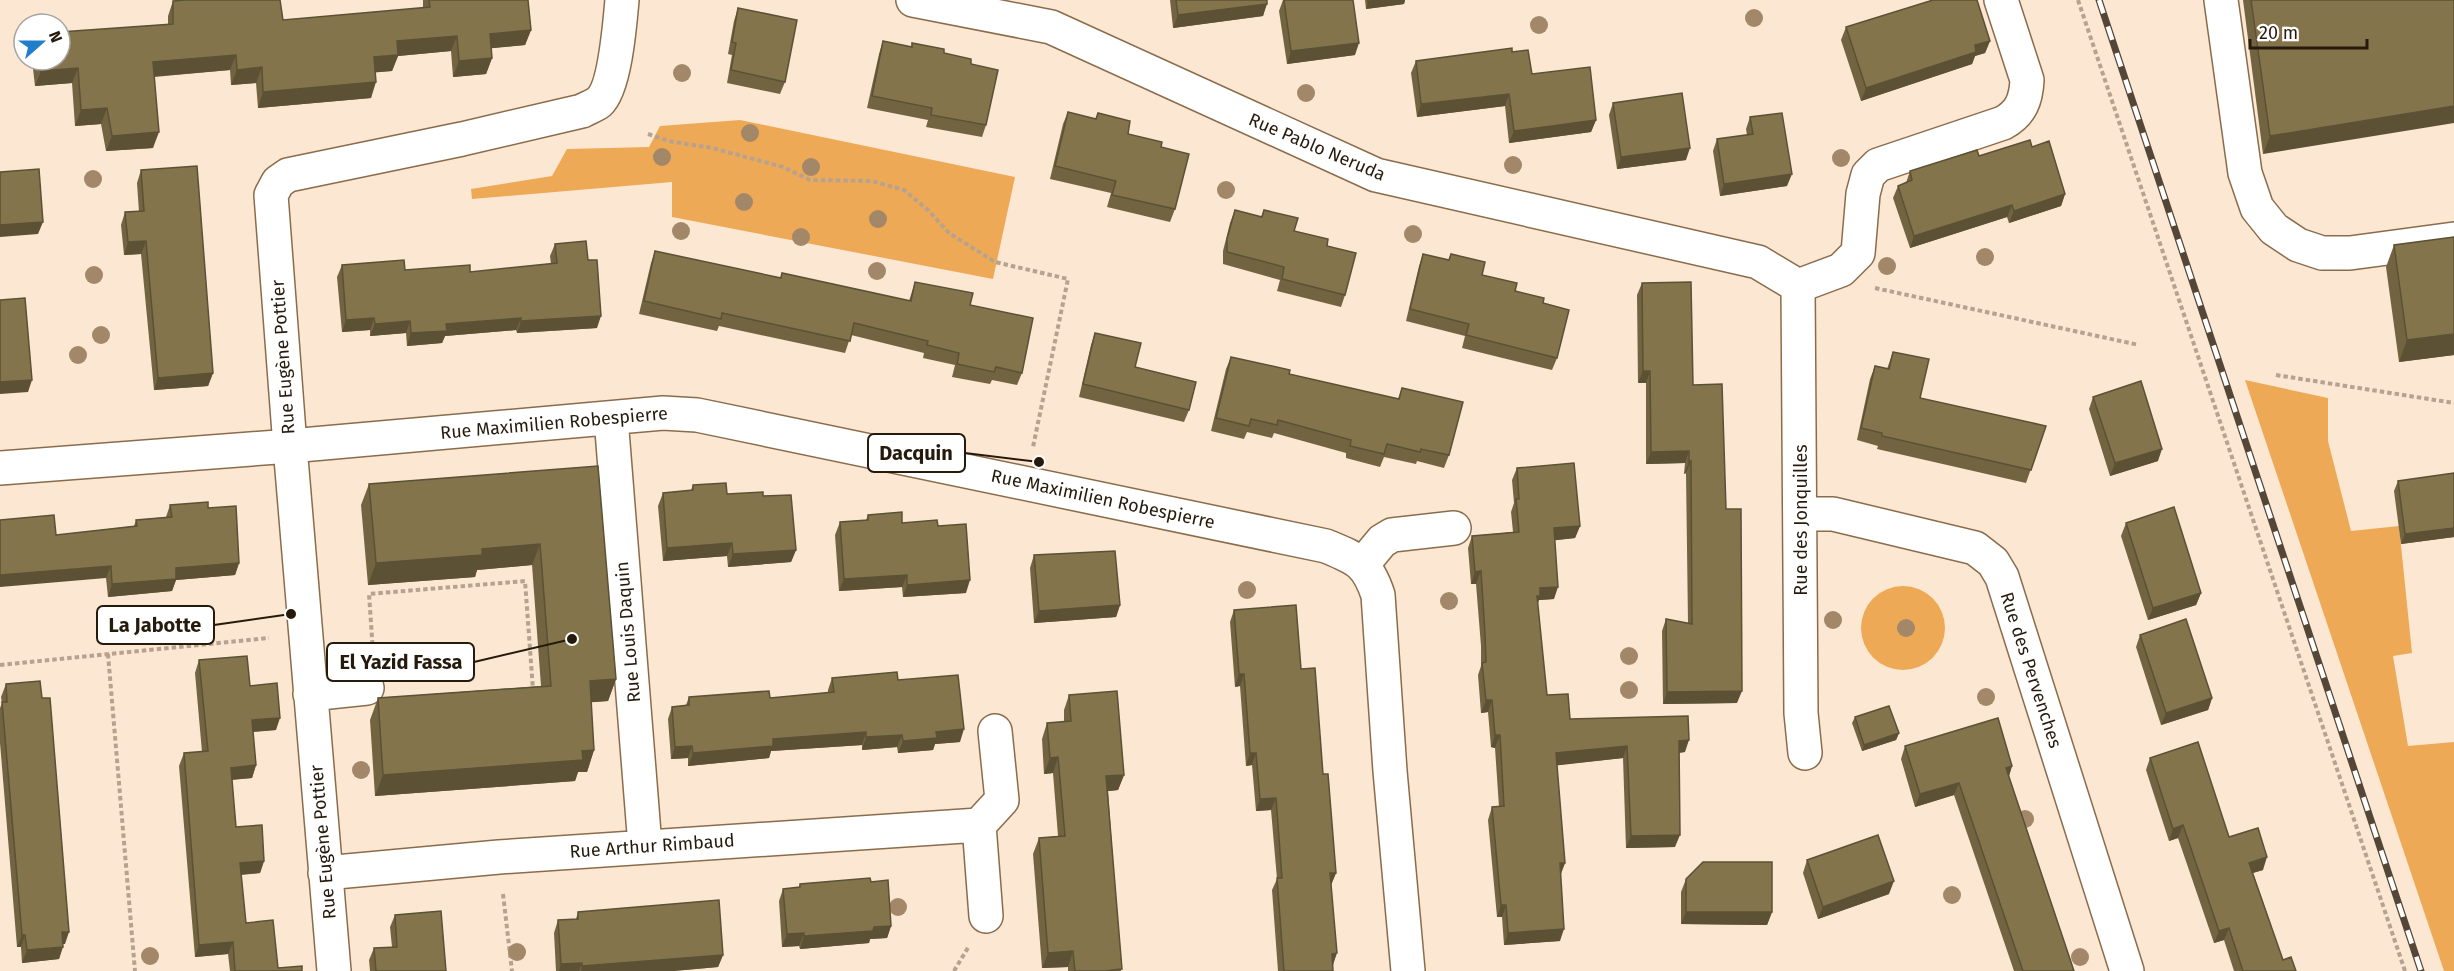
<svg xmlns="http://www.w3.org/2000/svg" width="2454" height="971" font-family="'Fira Sans',sans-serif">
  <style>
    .green { fill: #eea956 }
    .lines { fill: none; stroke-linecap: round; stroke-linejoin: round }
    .minor-casing { stroke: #8a6c4b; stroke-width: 36 }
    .path { stroke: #b5a390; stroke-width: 4; stroke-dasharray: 4.5 3; stroke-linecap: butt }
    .minor { stroke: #fff; stroke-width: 33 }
    .rail-casing { stroke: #554738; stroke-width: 7 }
    .rail { stroke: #fff; stroke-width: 4.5; stroke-dasharray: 14; stroke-linecap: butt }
    .tree { fill: #a28768 }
    .wall { fill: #726441 }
    .shaded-wall { fill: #5c5135 }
    .building { fill: #84744c; stroke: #5c5135; stroke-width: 1.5 }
    .labels { text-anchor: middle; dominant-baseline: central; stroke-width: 5; stroke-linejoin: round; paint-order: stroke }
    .street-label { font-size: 18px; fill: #261a0c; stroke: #fff }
    .leader { fill: none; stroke: #261a0c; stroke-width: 2 }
    .callout-dot { fill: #261a0c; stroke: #fff; stroke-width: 2 }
    .callout { fill: #fff; stroke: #261a0c; stroke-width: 2 }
    .callout-label { font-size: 20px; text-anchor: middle; font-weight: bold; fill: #261a0c }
  </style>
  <rect width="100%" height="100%" fill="#fce7d2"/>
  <path class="green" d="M740,120L1015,177L993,279L672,217V182L472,199L471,189L552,176L567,149L649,147L660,126Z
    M2245,380L2328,398V441L2351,531L2399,526L2412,653L2393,656L2408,746L2454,742V971H2444Z
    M1861 628a42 42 0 1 1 84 0a42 42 0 1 1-84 0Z"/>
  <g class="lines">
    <g class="minor-casing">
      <path id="minor" d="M913,0L1051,27L1376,175L1758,262L1798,286
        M2221,0L2245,173L2257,208L2274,229L2298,245L2322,253H2350L2454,239
        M1798,286L1801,713L1805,753
        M1798,286L1841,270L1858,253L1863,194L1868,175L1878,165L2003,123C2021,113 2026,100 2027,80L2001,0
        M611,418L645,846
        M0,468L290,446L663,413L697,415L1326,546C1357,559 1367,562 1378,595L1390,771L1408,971
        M1801,514H1833L1975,548L1993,562L2002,577L2127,971
        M1362,565L1382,541L1392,535L1454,528
        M310,694L367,688
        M979,825L986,916
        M325,873L499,857L979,825L1002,800L995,731
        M334,971L290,446L271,195L278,182L288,175L462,139L582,111C587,108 594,106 599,102C615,88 620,22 622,0"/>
    </g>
    <path class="path" d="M2078,0L2405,971
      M648,134L668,141L712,148L783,167L810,180L872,181L904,190L928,210L949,233L995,262L1068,279L1033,447
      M1875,288L2139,345
      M2276,375L2454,403
      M373,652L369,594L525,581L533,690
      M108,654L135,971
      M0,665L269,638
      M503,894L512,971
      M954,971L969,946"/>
    <use href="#minor" class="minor"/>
    <g class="rail-casing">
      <path id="rail" d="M2099,0L2421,971"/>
    </g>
    <use href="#rail" class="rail"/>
  </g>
  <g class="tree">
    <circle cx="1754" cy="18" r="9"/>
    <circle cx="1539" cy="25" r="9"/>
    <circle cx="682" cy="73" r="9"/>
    <circle cx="1306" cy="93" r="9"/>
    <circle cx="750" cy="133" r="9"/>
    <circle cx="662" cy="157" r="9"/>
    <circle cx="1841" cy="158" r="9"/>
    <circle cx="1513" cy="165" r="9"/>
    <circle cx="811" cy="167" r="9"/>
    <circle cx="93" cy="179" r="9"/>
    <circle cx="1226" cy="190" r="9"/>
    <circle cx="744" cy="202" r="9"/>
    <circle cx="878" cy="219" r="9"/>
    <circle cx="681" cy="231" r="9"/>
    <circle cx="1413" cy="234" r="9"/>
    <circle cx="801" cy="237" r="9"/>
    <circle cx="1985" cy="257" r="9"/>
    <circle cx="1887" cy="266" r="9"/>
    <circle cx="877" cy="271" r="9"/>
    <circle cx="94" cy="275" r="9"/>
    <circle cx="101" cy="335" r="9"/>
    <circle cx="78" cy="355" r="9"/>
    <circle cx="1247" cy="590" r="9"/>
    <circle cx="1449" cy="601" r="9"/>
    <circle cx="1833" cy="620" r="9"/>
    <circle cx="1906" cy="628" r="9"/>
    <circle cx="1629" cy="656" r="9"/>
    <circle cx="1629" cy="690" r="9"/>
    <circle cx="1986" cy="697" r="9"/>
    <circle cx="361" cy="770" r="9"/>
    <circle cx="2025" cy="819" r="9"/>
    <circle cx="1952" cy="895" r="9"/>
    <circle cx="898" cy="907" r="9"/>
    <circle cx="517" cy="952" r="9"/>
    <circle cx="150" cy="956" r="9"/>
    <circle cx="2080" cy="957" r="9"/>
  </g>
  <path class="wall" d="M423,0H528L531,30L525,45L491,48L492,58L486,74L453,77L451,51L398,56L392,71L375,72L371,98L258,108L256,83L231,85L230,70L154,77L153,148L106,151L101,124L75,126L72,83L35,86L32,60H60L168,24V16L173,1L283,20L423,8Z
    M1170,0H1267L1263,16L1173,28Z
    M1283,0H1353L1355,55L1287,64L1279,11Z
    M1365,0H1405L1404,4L1366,9Z
    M2243,0H2454L2263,154Z
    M738,8L785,82L780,94L727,83L732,55L728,54L734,21Z
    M1846,27L1990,41L1985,53L1975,56L1972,64L1861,101L1841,40Z
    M883,41L911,47L912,43L944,53L971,64L986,125L982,137L926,127L928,120L867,108L879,54Z
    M1512,52L1532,74L1596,120L1591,132L1509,143L1505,106L1417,117L1411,73L1416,61Z
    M1613,103L1686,160L1617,169L1609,115Z
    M1068,112L1096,119L1098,113L1128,134L1161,147L1175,209L1170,222L1107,207L1111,193L1050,179L1063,124Z
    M1750,117L1787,186L1720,196L1713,151L1717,139L1747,135L1746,129Z
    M2032,147L2065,194L2061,206L2009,223L2007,217L1910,248L1893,198L1898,186L1906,183L1910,171L1979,156Z
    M141,170L213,373L208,386L154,390L141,254L124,255L121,225L125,212H139L137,183Z
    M1235,210L1261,217L1264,210L1294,231L1327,246L1345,295L1341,307L1277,291L1280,280L1223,264V251L1230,223Z
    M2454,237V355L2399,362L2386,267L2394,245Z
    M555,244L588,260L597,328L517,333L516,330L445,336L442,343L407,346L406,333L370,336V330L342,332L337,277L342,265L405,270L470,272L551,264L550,256Z
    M655,251L780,278L782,273L909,301L915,282L970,305L1022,373L1017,385L992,380L990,384L952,377L955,365L923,358L924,353L851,335L845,353L719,326L717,331L639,314L651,263Z
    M1423,254L1482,275L1543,303L1557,358L1552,370L1462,348L1465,336L1406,321L1419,266Z
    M1642,283L1693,385L1726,509L1737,703L1663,704L1662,631L1666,619L1688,623L1686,473L1684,474L1685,463L1646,464V383H1638L1637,295Z
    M1095,333L1135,367L1189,410L1184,422L1079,397L1091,345Z
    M1893,352L1920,398L2046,426L2026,483L1877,449L1878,446L1857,440L1870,379L1875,366L1887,369Z
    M1231,357L1289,374L1398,399L1402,388L1449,455L1444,468L1417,461L1416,464L1384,457L1380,467L1346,458V453L1274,433L1272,438L1247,432L1244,439L1211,431L1226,369Z
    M2093,397L2158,461L2110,476L2089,409Z
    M598,466L616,679L608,701L591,702L594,750L587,772H578L575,781L375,796L370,720L378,698L541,686L532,565L477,570L475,577L368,585L361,505L369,484Z
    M1517,468L1580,526L1575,538L1555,540L1554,599L1539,600L1537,603L1547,695L1570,719L1685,752L1679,753L1675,847L1626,848L1623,758L1557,765L1565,863L1561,874L1560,941L1504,945L1502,917H1497L1488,820L1492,807H1499L1495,748L1491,747L1488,712L1481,713L1478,675L1481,666V646L1476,584H1471L1468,548L1472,536L1513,532L1511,512L1514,503L1512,480Z
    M2454,473V537L2401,544L2394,491L2398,481Z
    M693,485L727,494L763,496L796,550L791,562L728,567L727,556L663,561L658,506L663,493L691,490Z
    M170,505L208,508L239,563L235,575L176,580L172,591L108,597L106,578L56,535L134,526L136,520L166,517Z
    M868,515L902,523L938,526L966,593L903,597L902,587L839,591L835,535L840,522L866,520Z
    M2126,523L2201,593L2196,605L2148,620L2121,536Z
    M1034,555L1120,605L1116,617L1034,623L1030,568Z
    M1234,610L1301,669L1323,774L1336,873L1331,885L1333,971H1278L1272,890L1277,879L1271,810L1256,811L1252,765L1246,766L1240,686L1235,687L1230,622Z
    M2140,635L2212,698L2208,710L2161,725L2136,647Z
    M199,660L250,686L276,730L253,732L256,765L252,778L232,780L236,827L264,861L260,873L241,875L246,923L278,968L302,971H230L228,954L195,957L179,766L184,753L202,752L195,673Z
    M832,678L898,680L960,742L935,744L933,750L898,753L897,747L862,750V745L771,751L769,758L688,766V758L671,759L668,719L672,707L686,705L689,697L770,698L828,693V690Z
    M6,684L65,944H63L59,959L22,963L21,947H17L0,743V708L2,703L1,697Z
    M1069,695L1124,775L1118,790L1108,791L1121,971H1068V967L1042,968L1033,854L1039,838L1058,836L1053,773L1044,774L1042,739L1047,723L1064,722V710Z
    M1855,717L1899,733L1896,740L1862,751L1852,723Z
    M1905,746L2012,766L2009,776L2074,971H2014L1954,795L1915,807L1901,759Z
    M2150,758L2229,837L2263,870L2253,873L2283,960L2296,971H2234L2224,940L2214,943L2178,838L2169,841L2146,770Z
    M1807,860L1889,894L1818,919L1803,873Z
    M1686,879L1772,912L1767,925L1681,924V892Z
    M871,882L891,926L887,938L870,939L869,943L800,949L799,946L782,947L779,901L783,889L799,887L800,884Z
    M578,912L723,955L718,967L673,971H556L554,933L558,920L576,919Z
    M395,915L446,971H370L369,960L374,948L392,947L390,927Z"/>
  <path class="shaded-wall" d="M1385,0H1405L1404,4L1366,9L1368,2Z
    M1267,4L1263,16L1173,28L1178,15Z
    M531,30L525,45L484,49L490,34Z
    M457,36L451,51L398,56L392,71L369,73L374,57L397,41Z
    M1990,41L1985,53L1975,56L1972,64L1861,101L1866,88L1975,45Z
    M1359,43L1355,55L1287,64L1291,51Z
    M236,55L230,70L147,77L153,62Z
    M492,58L486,74L453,77L459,61Z
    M262,67L256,83L231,85L237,70Z
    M78,68L72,83L35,86L41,71Z
    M376,82L371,98L258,108L263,92Z
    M1509,94L1505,106L1417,117L1421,104Z
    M2454,106V123L2263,154L2270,136Z
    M107,108L101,124L75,126L81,110Z
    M1596,120L1591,132L1509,143L1514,131Z
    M159,132L153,148L106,151L112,136Z
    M1690,148L1686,160L1617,169L1621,157Z
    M1792,174L1787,186L1720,196L1724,184Z
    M2065,194L2061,206L2009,223L2014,211Z
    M2012,205L2007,217L1910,248L1914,236Z
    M43,222L38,234L0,237V225Z
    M146,241L141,254L124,255L128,242Z
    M601,316L597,328L517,333L521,321Z
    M374,318L370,330L342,332L346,320Z
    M521,318L516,330L445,336L442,343L407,346L411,333L446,324Z
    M410,321L406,333L370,336L375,324Z
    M2454,334V355L2399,362L2407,340Z
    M1643,371H1650L1646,383H1638Z
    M213,373L208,386L154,390L158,378Z
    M32,380L28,392L0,394V382Z
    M2162,449L2158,461L2110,476L2115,463Z
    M1689,451L1685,463L1646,464L1651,452Z
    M1691,461L1686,473L1684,474L1689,462Z
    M1580,526L1575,538L1549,541L1554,528Z
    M2454,528V537L2401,544L2405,534Z
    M732,543L727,556L663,561L667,548Z
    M540,544L532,565L477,570L475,577L368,585L376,563L482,549Z
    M796,550L791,562L728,567L733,554Z
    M239,563L235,575L176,580L172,591L108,597L112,584L176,568Z
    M111,566L106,578L0,587V575Z
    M1481,571L1476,584H1471L1475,572Z
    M907,575L902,587L839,591L844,579Z
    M970,580L966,593L903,597L907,585Z
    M1558,587L1554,599L1539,600L1536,609H1532L1540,588Z
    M2201,593L2196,605L2148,620L2153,608Z
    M1120,605L1116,617L1034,623L1039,611Z
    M1239,674H1244L1240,686L1235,687Z
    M616,679L608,701L582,703L590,681Z
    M1742,691L1737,703L1663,704L1667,692Z
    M2212,698L2208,710L2161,725L2166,713Z
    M1486,700H1492L1488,712L1481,713Z
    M280,718L276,730L248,732L252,720Z
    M964,729L960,742L935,744L933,750L898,753L903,741L936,732Z
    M866,732L862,745L771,751L769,758L688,766L693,753L773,739Z
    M1899,733L1896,740L1862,751L1864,745Z
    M902,735L897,747L862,750L866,737Z
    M1495,735H1500L1495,748L1491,747Z
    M1689,740L1685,752L1674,753L1679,741Z
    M692,746L688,758L671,759L675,747Z
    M1627,746L1623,758L1552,766L1556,753Z
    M594,750L587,772H578L575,781L375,796L383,775Z
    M1250,753H1256L1252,765L1246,766Z
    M1058,757L1053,773L1044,774L1050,758Z
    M256,765L252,778L226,780L231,768Z
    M2012,766L2008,779L2006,768Z
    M1124,775L1118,790L1101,792L1106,776Z
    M1959,783L1954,795L1915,807L1920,794Z
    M1276,798L1271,810L1256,811L1260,799Z
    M2183,825L2178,838L2169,841L2173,829Z
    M1680,835L1675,847L1626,848L1631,836Z
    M2267,857L2263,870L2245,875L2249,863Z
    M264,861L260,873L235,875L240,863Z
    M1560,863H1565L1560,875Z
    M1330,873H1336L1331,885Z
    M1894,881L1889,894L1818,919L1823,907Z
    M1501,905H1506L1502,917H1497Z
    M1686,912H1772L1767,925L1681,924Z
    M891,926L887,938L870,939L869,943L800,949L804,936Z
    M2229,928L2224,940L2214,943L2219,931Z
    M1564,929L1560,941L1504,945L1508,933Z
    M62,932H69L65,944H57Z
    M804,933L799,946L782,947L787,934Z
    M22,935H25L21,947H17Z
    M233,942L228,954L195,957L199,945Z
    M63,947L59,959L22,963L27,950Z
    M1073,951L1068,967L1042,968L1048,953Z
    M1337,953L1333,965L1332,954Z
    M723,955L718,967L673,971H581L582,966Z
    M582,963L579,971H559L561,964Z"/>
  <path class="building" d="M185,0H280L283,20L430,7L429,0H528L531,30L490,34L492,58L459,61L457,36L397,41L398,55L374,57L376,82L263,92L262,67L237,70L236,55L153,62L159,132L112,136L107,108L81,110L78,68L41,71L40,60H60V32L173,24V1Z
    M1176,0H1267V4L1178,15Z
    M1284,0H1353L1359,43L1291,51Z
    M1368,0H1385L1368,2Z
    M1933,0H1977L1990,41L1975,45L1976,52L1866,88L1846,27Z
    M2251,0H2454V106L2270,136Z
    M738,8L797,20L785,82L731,70L736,43L732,42Z
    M883,41L912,47V43L944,49V53L971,59V64L998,70L986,125L931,115L932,108L872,96Z
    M1512,48V52L1528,50L1532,74L1590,67L1596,120L1514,131L1509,94L1421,104L1416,61Z
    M1682,93L1690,148L1621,157L1613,103Z
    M1068,112L1096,119L1098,113L1130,121L1128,134L1162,142L1161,147L1189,154L1175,209L1112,195L1116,181L1055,166Z
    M1782,113L1792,174L1724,184L1717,139L1753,134L1750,117Z
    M2030,140L2032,147L2049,141L2065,194L2014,211L2012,205L1914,236L1898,186L1912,180L1910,171L1977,150L1979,156Z
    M197,166L213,373L158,378L146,241L128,242L125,212L144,211L141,170Z
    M39,169L43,222L0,225V172Z
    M1235,210L1262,217L1264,210L1298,218L1294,231L1328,239L1327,246L1356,253L1345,295L1282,279L1284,267L1227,252V239Z
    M2454,237V334L2407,340L2394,245Z
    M586,241L588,260H597L601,316L521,321V318L446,324L447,331L411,333L410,321L375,324L374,318L346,320L342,265L404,260L405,270L470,265V272L557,263L555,244Z
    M655,251L781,278L782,273L911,301L915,282L973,293L970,305L1033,318L1022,373L996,367L994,372L957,364L959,353L927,345L928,341L854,323L850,341L722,313L721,319L644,301Z
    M1423,254L1449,260L1451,254L1485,262L1482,275L1517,283L1515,291L1544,298L1543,303L1569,310L1557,358L1466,335L1469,324L1410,309Z
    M1691,282L1693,385L1722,384L1726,509H1741L1742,691L1667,692L1666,619L1692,624L1691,461L1689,462V451L1651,452L1650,371H1643L1642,283Z
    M25,298L32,380L0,382V300Z
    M1095,333L1141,343L1135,367L1196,382L1189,410L1083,384Z
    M1893,352L1929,359L1920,398L2046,426L2031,470L1882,436V433L1861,428L1875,366L1889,369Z
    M1231,357L1290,370L1289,374L1399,399L1402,388L1463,402L1449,455L1421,449L1420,452L1387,444L1384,454L1350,446L1351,440L1278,420L1277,425L1251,419L1249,426L1216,418Z
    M2141,381L2162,449L2115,463L2093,397Z
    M1574,463L1580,526L1554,528L1558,587L1540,588V596H1537L1547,695L1568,694L1570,719L1688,716L1689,740L1679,741L1680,835L1631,836L1627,746L1556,753L1565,863H1560L1564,929L1508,933L1506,905H1501L1492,807L1504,806L1500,735H1495L1492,700H1486L1482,663L1486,662L1485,634L1481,571L1475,572L1472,536L1519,532L1516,499H1519L1517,468Z
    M598,466L616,679L590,681L594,750L582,751L583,760L383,775L378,698L551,686L540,544L482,549V555L376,563L369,484Z
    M2454,473V528L2405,534L2398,481Z
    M726,483L727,494L763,492V496L791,495L796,550L733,554L732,543L667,548L663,493L693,490V485Z
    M208,502V508L236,506L239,563L176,568V579L112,584L111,566L0,575V520L54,515L56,535L137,526L136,520L172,517L170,505Z
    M2174,507L2201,593L2153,608L2126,523Z
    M902,512V523L937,520L938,526L966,524L970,580L907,585V575L844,579L840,522L868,520V515Z
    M1115,551L1120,605L1039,611L1034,555Z
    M1296,605L1301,669L1315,668L1323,774H1328L1336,873H1330L1337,953L1332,954L1333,971H1284L1277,878H1282L1276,798L1260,799L1256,753H1250L1244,674H1239L1234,610Z
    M2186,619L2212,698L2166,713L2140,635Z
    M247,656L250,686L277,683L280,718L252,720L256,765L231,768L236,827L262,825L264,861L240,863L246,923L273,920L278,968L302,966V971H235L233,942L199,945L184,753L208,751L199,660Z
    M897,672L898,680L958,675L964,729L936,732L937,738L903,741L902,735L866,737V732L773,739V746L693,753L692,746L675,747L672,707L689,705V697L769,691L770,698L834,692L832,678Z
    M40,681L42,698H50L69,932H62L63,947L27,950L25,935H22L2,702H7L6,684Z
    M1117,691L1124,775L1106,776L1122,969L1105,971H1075L1073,951L1048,953L1039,838L1065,836L1058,757L1050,758L1047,723L1071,721L1069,695Z
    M1889,706L1899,733L1864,745L1855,717Z
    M1998,718L2012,766L2006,768L2074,971H2023L1959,783L1920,794L1905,746Z
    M2198,742L2229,837L2258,828L2267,857L2249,863L2283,960L2291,957L2296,971H2243L2229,928L2219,931L2183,825L2173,829L2150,758Z
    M1878,835L1894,881L1823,907L1807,860Z
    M1703,862H1772V912H1686V879Z
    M870,878L871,882L888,880L891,926L874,927L873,931L804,936V933L787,934L783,889L800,887V884Z
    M719,900L723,955L582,966V963L561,964L558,920L578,919V912Z
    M441,911L446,971H376L374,948L397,947L395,915Z"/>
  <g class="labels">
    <g class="street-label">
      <text transform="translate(1317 147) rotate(23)">Rue Pablo Neruda</text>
      <text transform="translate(283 357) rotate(-94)">Rue Eugène Pottier</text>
      <text transform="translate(554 423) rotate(-5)">Rue Maximilien Robespierre</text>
      <text transform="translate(1103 499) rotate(12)">Rue Maximilien Robespierre</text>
      <text transform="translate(1801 520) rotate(-90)">Rue des Jonquilles</text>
      <text transform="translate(628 632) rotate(-95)">Rue Louis Daquin</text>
      <text transform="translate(2031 670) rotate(72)">Rue des Pervenches</text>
      <text transform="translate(323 842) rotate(-95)">Rue Eugène Pottier</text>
      <text transform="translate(652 846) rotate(-4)">Rue Arthur Rimbaud</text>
    </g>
  </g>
  <path class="leader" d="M1039 462L965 453M291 614L214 625M572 639L474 662"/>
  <g class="callout-dot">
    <circle cx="1039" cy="462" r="6"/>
    <circle cx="291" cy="614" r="6"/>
    <circle cx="572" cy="639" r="6"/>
  </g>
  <g class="callout">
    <rect x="868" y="434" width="97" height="38" rx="6"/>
    <rect x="97" y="606" width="117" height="38" rx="6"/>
    <rect x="327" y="643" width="147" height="38" rx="6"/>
  </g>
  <g class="callout-label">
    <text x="916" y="460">Dacquin</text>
    <text x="155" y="632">La Jabotte</text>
    <text x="401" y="669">El Yazid Fassa</text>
  </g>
  <g transform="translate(42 42) rotate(69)"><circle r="28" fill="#ffffff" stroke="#a8a39e" stroke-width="1.5"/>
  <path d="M0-4.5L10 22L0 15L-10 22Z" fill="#227eca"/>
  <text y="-9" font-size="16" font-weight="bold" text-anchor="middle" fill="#261a0c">N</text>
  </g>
  <path d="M2250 39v9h117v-9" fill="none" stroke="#261a0c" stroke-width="3"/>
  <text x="2259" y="39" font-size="18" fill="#261a0c" stroke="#ffffff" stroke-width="4.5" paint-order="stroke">20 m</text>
</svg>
